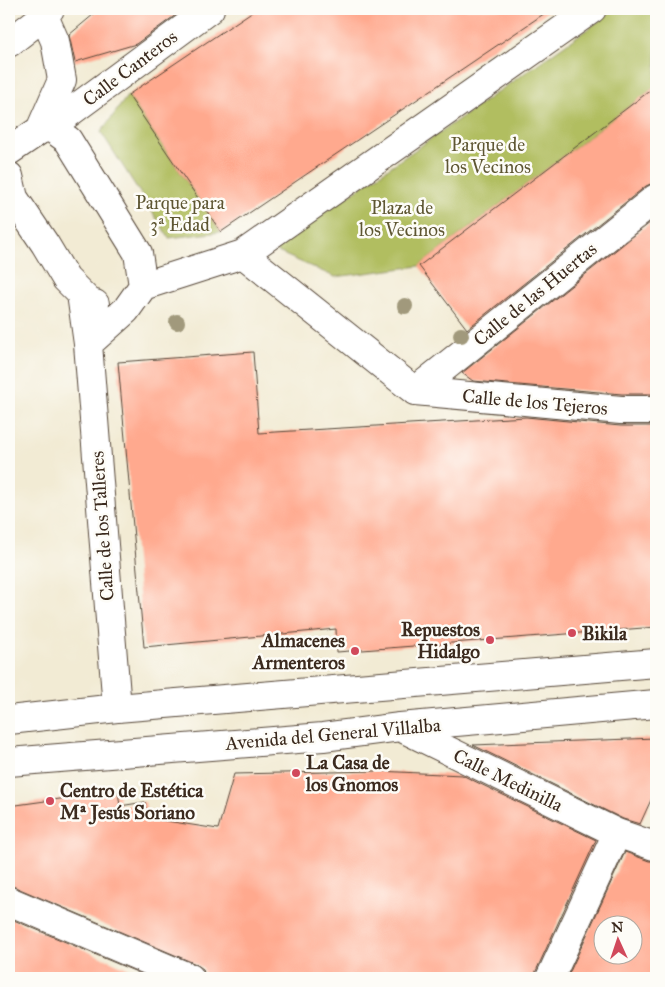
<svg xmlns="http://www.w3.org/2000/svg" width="665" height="987" font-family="'IM FELL Great Primer',serif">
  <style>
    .green { fill: #b1be60; stroke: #76743f }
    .building { fill: #ffa98e; fill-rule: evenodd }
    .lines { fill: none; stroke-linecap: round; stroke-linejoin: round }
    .street-casing { stroke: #564739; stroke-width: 30 }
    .primary-casing { stroke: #564739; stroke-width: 30 }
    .street { stroke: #fff; stroke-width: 28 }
    .primary { stroke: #fff; stroke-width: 28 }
    .tree { fill: #a1997b }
    .poi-dot { fill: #d1495b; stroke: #fdfcf7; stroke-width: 2 }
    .labels { text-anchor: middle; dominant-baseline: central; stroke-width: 5; stroke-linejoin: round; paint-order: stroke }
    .street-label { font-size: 19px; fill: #3b2a1e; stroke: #fdfcf7 }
    .park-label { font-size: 19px; fill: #5e5632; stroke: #fdfcf7 }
    .poi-label { font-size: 19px; font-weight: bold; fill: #3b2a1e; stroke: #fdfcf7; text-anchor: start }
  </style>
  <rect width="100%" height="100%" fill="#fdfcf7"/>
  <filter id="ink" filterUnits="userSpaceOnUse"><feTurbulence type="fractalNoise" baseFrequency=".02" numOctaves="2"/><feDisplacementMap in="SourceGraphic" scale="10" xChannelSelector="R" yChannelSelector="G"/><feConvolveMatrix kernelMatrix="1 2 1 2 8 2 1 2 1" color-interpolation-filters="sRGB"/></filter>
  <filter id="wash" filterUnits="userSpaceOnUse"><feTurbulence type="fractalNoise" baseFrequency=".0096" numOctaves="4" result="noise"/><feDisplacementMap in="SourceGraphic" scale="20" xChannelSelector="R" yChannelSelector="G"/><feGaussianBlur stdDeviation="1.12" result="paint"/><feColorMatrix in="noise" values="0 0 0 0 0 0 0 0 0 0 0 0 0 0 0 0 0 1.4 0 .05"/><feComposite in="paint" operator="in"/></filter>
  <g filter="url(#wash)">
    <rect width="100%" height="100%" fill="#f2ebd4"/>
    <path class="green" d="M616,9H655L656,16V86L419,266L335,277L271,249L422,145Z
      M128,95L221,232L169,238L101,132Z"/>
    <g id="blocks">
      <path class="building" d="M100,9H184L136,44L75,62L69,35Z
        M256,9H551L221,232L128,95Z
        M656,86V183H653L646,186L467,329L419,266Z
        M656,218V394H622L473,381L462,373Z
        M253,352L259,433L526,417L620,426H656V627L337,652L336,629L144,647L118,362Z
        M656,738V789L640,824L623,819L473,745Z
        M378,771L462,775L596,840L536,971L535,978H205L203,969L196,964L15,887L9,886V806L118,791L120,806L145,802L147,818L218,829L234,774Z
        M625,852L649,861H656V978H567ZM602,924H632V954H602Z
        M9,918L151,978H9Z"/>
    </g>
  </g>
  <g filter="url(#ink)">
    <use href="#blocks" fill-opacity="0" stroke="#564739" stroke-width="1"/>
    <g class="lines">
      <g class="street-casing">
        <path id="street" d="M9,43L40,19L50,9
          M50,127L210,9
          M40,130L62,80L55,41L44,16
          M9,151L40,130L50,127L68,140L138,253L143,286
          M9,176L14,198L45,244L66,279L91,304H95
          M243,254L415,391
          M81,294L88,344L117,708
          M88,344L126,310L143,286L243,254L592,9
          M415,391L656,198
          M415,391L621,410H656
          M400,727L617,833L654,846L656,842
          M9,901L190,978
          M550,978L617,833"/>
      </g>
      <g class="primary-casing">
        <path id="primary" d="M9,720L117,708L656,663
          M9,762L323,737L400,727L656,704"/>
      </g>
      <use href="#street" class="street"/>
      <use href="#primary" class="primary"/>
    </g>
    <g class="tree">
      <circle cx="405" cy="306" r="8"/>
      <circle cx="177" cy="322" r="8"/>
      <circle cx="461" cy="335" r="8"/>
    </g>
  </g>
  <g class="poi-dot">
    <circle cx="572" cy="633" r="5"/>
    <circle cx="490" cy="640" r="5"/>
    <circle cx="355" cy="651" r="5"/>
    <circle cx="296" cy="773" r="5"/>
    <circle cx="50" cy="801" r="5"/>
  </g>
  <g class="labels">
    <g class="street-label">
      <text transform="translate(130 68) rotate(-37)">Calle Canteros</text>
      <text transform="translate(535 294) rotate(-39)">Calle de las Huertas</text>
      <text transform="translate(535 402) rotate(5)">Calle de los Tejeros</text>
      <text transform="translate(102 526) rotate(-94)">Calle de los Talleres</text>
      <text transform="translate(333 734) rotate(-5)">Avenida del General Villalba</text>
      <text transform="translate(508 780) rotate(26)">Calle Medinilla</text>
    </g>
    <g class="park-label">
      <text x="488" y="144">Parque de<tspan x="488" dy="22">los Vecinos</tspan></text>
      <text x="180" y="202">Parque para<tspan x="180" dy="22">3ª Edad</tspan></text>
      <text x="402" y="207">Plaza de<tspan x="402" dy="22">los Vecinos</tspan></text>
    </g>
    <g class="poi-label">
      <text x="480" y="629" text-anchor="end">Repuestos<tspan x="480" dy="22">Hidalgo</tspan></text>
      <text x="582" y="633">Bikila</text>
      <text x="345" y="640" text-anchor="end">Almacenes<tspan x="345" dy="22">Armenteros</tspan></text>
      <text x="306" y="762">La Casa de<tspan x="306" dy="22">los Gnomos</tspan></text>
      <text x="60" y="790">Centro de Estética<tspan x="60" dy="22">Mª Jesús Soriano</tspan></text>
    </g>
  </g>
  <rect width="665" height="987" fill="none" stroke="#fdfcf7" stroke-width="30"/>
  <g transform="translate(618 940) rotate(357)"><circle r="24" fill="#fdfcf7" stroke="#afa8a0"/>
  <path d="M0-4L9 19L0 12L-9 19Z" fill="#d1495b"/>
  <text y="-8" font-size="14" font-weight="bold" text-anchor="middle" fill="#3b2a1e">N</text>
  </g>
</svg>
